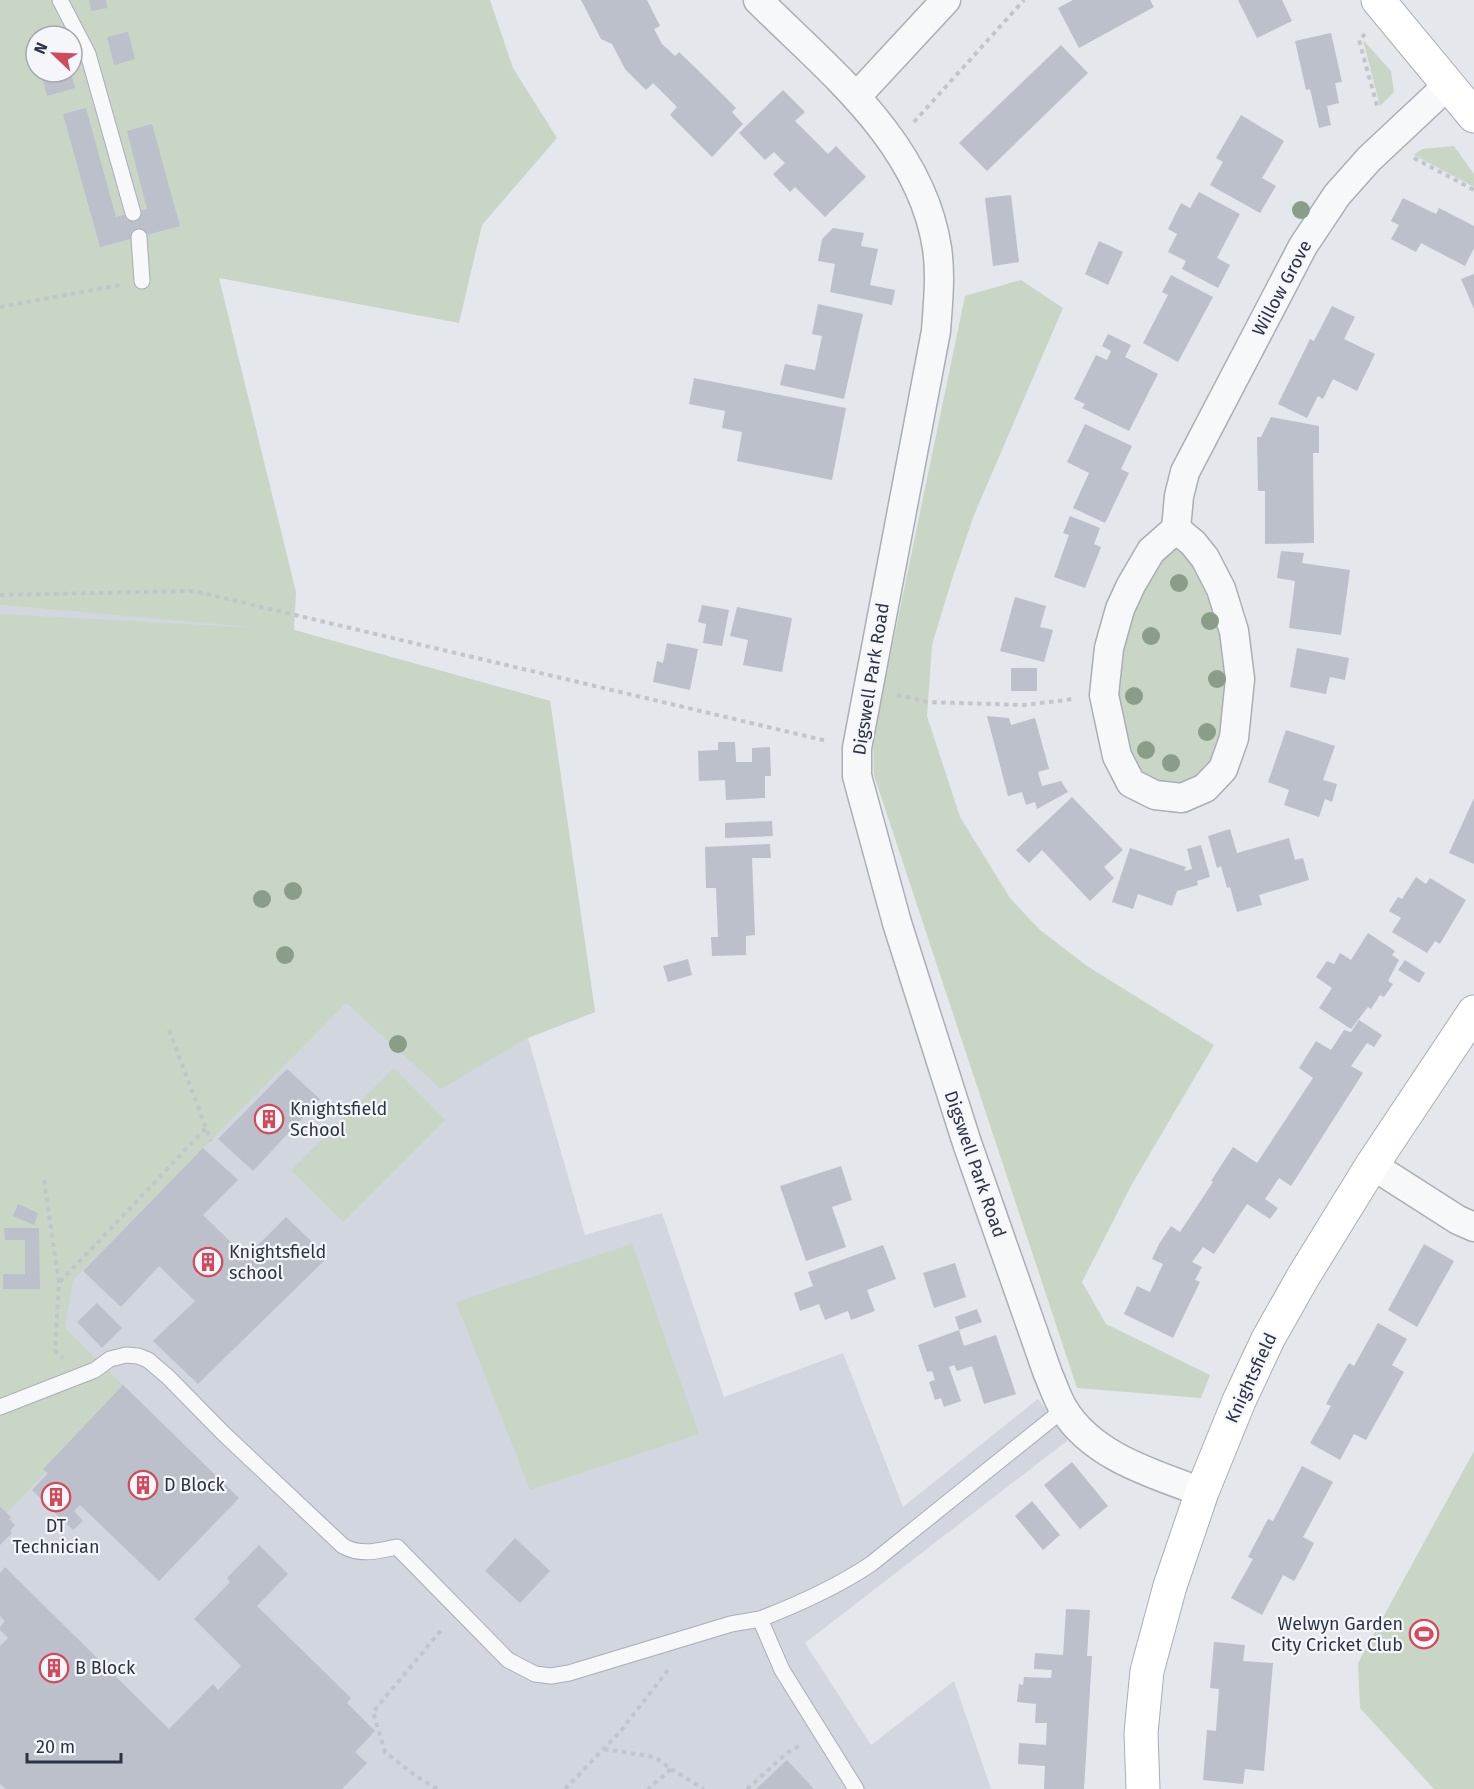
<svg xmlns="http://www.w3.org/2000/svg" width="1474" height="1789" font-family="'Fira Sans',sans-serif">
  <style>
    .built { fill: #d2d6de }
    .green { fill: #c9d6c5; fill-rule: evenodd }
    .building { fill: #bbc0ca }
    .lines { fill: none; stroke-linecap: round; stroke-linejoin: round }
    .lane-casing { stroke: #a9aeb7; stroke-width: 17 }
    .street-casing { stroke: #a9aeb7; stroke-width: 31 }
    .secondary-casing { stroke: #a9aeb7; stroke-width: 35 }
    .path { stroke: #c2c5cb; stroke-width: 4; stroke-dasharray: 4.5 4.5; stroke-linecap: butt }
    .lane { stroke: #f7f8fa; stroke-width: 15 }
    .street { stroke: #f7f8fa; stroke-width: 28 }
    .secondary { stroke: #fff; stroke-width: 33 }
    .tree { fill: #899d89 }
    .labels { text-anchor: middle; dominant-baseline: central; stroke-width: 4.5; stroke-linejoin: round; paint-order: stroke }
    .street-label { font-size: 18px; fill: #2b3445; stroke: #f4f6f9 }
    .poi-label { font-size: 18px; fill: #2b3445; stroke: #f4f6f9; text-anchor: start }
  </style>
  <rect width="100%" height="100%" fill="#e4e7ec"/>
  <path class="built" d="M0,605L294,630L550,701L595,1012L528,1038L585,1235L662,1213L724,1397L843,1353L903,1507L1038,1399L1068,1440L805,1643L871,1745L954,1681L991,1789H0Z"/>
  <path class="green" d="M0,0H490L513,68L557,138L482,225L459,323L219,278L296,592L294,630L550,701L595,1012L527,1038L441,1089L346,1003L73,1280L65,1328L123,1385L43,1468L46,1472L7,1513L0,1505V614L262,628L0,605ZM36,36H72V72H36Z
    M1363,40L1391,71L1394,92L1380,106Z
    M1454,146L1474,174V187L1414,155L1422,149Z
    M1021,280L1063,308L974,515L952,579L932,645L927,716L960,817L1010,898L1040,930L1087,966L1214,1045L1132,1184L1082,1282L1106,1324L1210,1375L1201,1398L1077,1388L874,775L873,739L965,296Z
    M1178,548L1185,552L1212,596L1225,640L1229,685L1215,763L1201,777L1185,783L1160,782L1143,774L1126,752L1118,713L1120,662L1140,591L1170,549Z
    M394,1068L445,1120L343,1222L291,1170Z
    M632,1244L699,1434L530,1490L456,1302Z
    M1474,1451V1789H1434L1360,1708L1358,1663Z"/>
  <path class="building" d="M89,0H106L107,8L91,11Z
    M581,0H647L660,26L654,29L662,44L675,56L679,52L706,78L736,108L732,112L743,124L712,157L670,115L677,107L653,83L646,90L625,69L612,44L601,39Z
    M1073,0H1150L1154,7L1079,48L1058,8Z
    M1238,0H1282L1292,21L1257,38Z
    M128,32L135,59L114,65L107,37Z
    M1331,33L1342,82L1335,83L1339,103L1327,106L1331,125L1319,128L1310,89L1306,90L1295,41Z
    M1061,45L1088,73L987,171L959,143Z
    M41,72H71L75,88L47,96Z
    M783,90L805,112L795,121L828,154L836,146L866,177L825,217L795,187L790,192L773,174L785,163L774,152L765,160L739,133Z
    M86,108L116,217L147,209L127,131L152,124L180,226L100,247L63,114Z
    M1241,115L1284,141L1262,178L1276,186L1260,213L1210,185L1223,162L1216,158Z
    M1199,192L1240,214L1217,258L1230,265L1218,288L1182,269L1186,261L1168,252L1177,234L1168,229L1181,203L1190,208Z
    M1011,195L1019,262L993,266L985,198Z
    M1403,198L1436,214L1439,208L1474,226V248L1465,266L1421,243L1416,252L1391,239L1399,225L1391,221Z
    M833,228L864,233L861,246L878,249L870,285L895,290L892,305L830,292L835,264L818,261L822,239Z
    M1099,241L1123,252L1108,285L1085,274Z
    M1474,274V309L1461,279Z
    M1171,275L1213,297L1178,362L1143,343L1168,295L1162,292Z
    M818,304L863,314L844,399L780,385L785,364L815,370L822,336L812,334Z
    M1332,306L1355,317L1344,339L1375,354L1357,391L1333,379L1323,399L1318,396L1307,418L1278,404L1310,339L1314,341Z
    M1108,334L1131,345L1125,357L1158,374L1129,431L1082,408L1085,404L1074,399L1096,355L1107,360L1111,351L1102,346Z
    M694,378L846,408L832,480L737,461L742,432L722,428L725,411L689,404Z
    M1271,417L1319,426V453H1313L1314,543L1265,544V491H1258L1257,437H1261Z
    M1085,424L1132,446L1121,469L1129,473L1105,523L1073,508L1089,473L1067,462Z
    M1070,516L1100,528L1094,544L1101,547L1085,588L1054,577L1069,535L1063,533Z
    M1281,551L1304,553L1302,563L1350,570L1341,635L1289,628L1295,581L1277,578Z
    M1015,597L1046,606L1040,627L1053,630L1044,662L1000,651Z
    M702,605L729,610L722,646L703,643L706,624L698,622Z
    M737,607L792,618L782,672L743,665L748,640L730,636Z
    M667,643L698,649L690,690L653,682L657,661L663,663Z
    M1297,648L1349,658L1345,680L1330,677L1326,694L1290,687Z
    M1011,668H1037V691H1011Z
    M987,716L1009,718L1011,725L1035,718L1049,769L1038,772L1042,786L1061,781L1068,792L1037,809L1035,802L1026,805L1022,792L1008,796Z
    M1286,730L1335,746L1323,780L1337,784L1332,802L1325,799L1319,817L1284,805L1289,790L1268,782Z
    M718,742H735L736,762H752V748L770,747L771,776H765V798L726,800L725,780L699,781L698,751L718,750Z
    M1072,797L1123,850L1104,867L1114,878L1090,901L1042,850L1029,863L1016,850Z
    M1474,798V864L1449,853Z
    M772,821L773,836L725,838V823Z
    M1230,829L1237,853L1289,838L1295,860L1303,858L1309,880L1259,895L1262,905L1237,912L1230,887L1227,888L1221,866L1217,868L1208,836Z
    M770,844L771,858H752L755,935L746,936V955L712,956L711,937H718L716,888H706L705,847Z
    M1201,845L1210,877L1197,881L1198,885L1177,891L1172,906L1138,894L1133,909L1112,902L1130,848L1186,867L1184,871L1192,869L1187,849Z
    M1416,877L1426,884L1430,878L1466,900L1440,944L1435,941L1427,953L1392,932L1401,918L1389,911L1398,897L1402,899Z
    M1368,933L1395,951L1392,955L1399,960L1388,981L1393,984L1384,997L1380,995L1371,1009L1368,1007L1351,1029L1319,1008L1332,988L1316,977L1327,961L1334,964L1340,953L1351,960Z
    M688,959L692,975L668,982L663,966Z
    M1405,960L1425,973L1419,983L1398,970Z
    M1359,1020L1382,1035L1374,1047L1367,1043L1351,1066L1363,1073L1291,1186L1279,1178L1265,1199L1278,1208L1270,1219L1247,1204L1214,1254L1203,1247L1192,1262L1202,1267L1195,1280L1200,1282L1173,1338L1124,1314L1137,1286L1150,1292L1163,1264L1152,1259L1159,1244L1171,1226L1180,1232L1213,1182L1211,1181L1233,1147L1257,1163L1313,1078L1299,1068L1316,1041L1331,1050L1344,1030L1351,1032Z
    M287,1069L320,1099L253,1171L218,1139Z
    M203,1148L238,1180L203,1215L246,1257L286,1217L328,1257L198,1384L153,1341L195,1301L159,1266L121,1307L83,1271Z
    M841,1166L852,1200L832,1207L846,1247L806,1261L780,1186Z
    M18,1204L38,1213L34,1225L13,1216Z
    M4,1228H39L40,1289H3V1274H25V1240H5Z
    M1424,1244L1454,1261L1417,1327L1388,1310Z
    M883,1245L896,1279L867,1290L875,1311L851,1320L848,1311L825,1320L819,1304L800,1311L794,1293L813,1286L808,1272Z
    M955,1263L966,1297L934,1308L923,1273Z
    M97,1303L122,1328L102,1348L77,1322Z
    M977,1309L982,1322L959,1330L964,1346L996,1335L1016,1394L984,1404L972,1366L957,1371L954,1365L949,1367L961,1401L944,1407L941,1398L935,1400L929,1382L935,1380L932,1371L927,1372L918,1345L959,1330L955,1317Z
    M1378,1323L1407,1339L1392,1365L1404,1372L1366,1440L1354,1434L1340,1460L1310,1443L1331,1406L1326,1404L1338,1382L1349,1363L1354,1366Z
    M123,1385L239,1498L159,1581L80,1505L74,1511L83,1521L73,1530L32,1490L48,1473L43,1469Z
    M1072,1462L1108,1506L1080,1529L1044,1485Z
    M1302,1466L1333,1482L1303,1537L1314,1543L1305,1561L1294,1581L1283,1575L1262,1615L1231,1598L1253,1559L1248,1557L1268,1519L1273,1521Z
    M1032,1501L1060,1535L1043,1550L1015,1516Z
    M0,1506L11,1517L9,1519L15,1525L10,1531L12,1533L0,1545Z
    M515,1538L550,1571L520,1603L485,1571Z
    M259,1545L288,1574L257,1606L351,1698L347,1703L375,1731L355,1752L367,1763L342,1789H6L0,1784V1646L8,1638L0,1630V1627L5,1621L0,1616V1573L5,1567L169,1729L213,1684L218,1690L241,1666L194,1619L230,1582L227,1578Z
    M1066,1609L1090,1610L1087,1656H1092L1084,1789H1044L1045,1766L1018,1764L1019,1743L1046,1745L1047,1723H1035L1036,1704L1017,1702L1019,1684L1023,1685L1024,1677L1051,1678L1052,1670L1034,1669L1035,1653L1063,1655Z
    M1214,1642L1245,1645L1243,1661L1273,1663L1264,1771L1245,1769L1243,1784L1203,1780L1207,1730L1216,1731L1219,1689L1210,1688Z
    M787,1760L814,1789H756Z"/>
  <g class="lines">
    <g class="lane-casing">
      <path id="lane" d="M60,0L88,54L133,213
        M139,237L142,281
        M0,1407L95,1370L110,1359L126,1355L138,1356L148,1360L168,1377L223,1433L343,1546C361,1556 377,1551 397,1547L508,1660L535,1674L551,1676L569,1673L731,1624L760,1619
        M856,1789L782,1670L760,1619C799,1604 835,1588 871,1564L1064,1409"/>
    </g>
    <g class="street-casing">
      <path id="street" d="M758,0C829,71 921,142 937,248C941,275 938,303 936,331L857,748V776L897,923L967,1143L1048,1374C1053,1385 1057,1398 1063,1408C1091,1456 1153,1474 1202,1492
        M856,97L946,0
        M1176,529L1193,543L1205,558L1221,589L1234,631L1240,679L1234,738L1223,769L1205,788L1182,798L1155,795L1131,783L1117,756L1104,695L1109,648L1120,609L1131,585L1151,551L1176,529L1179,496L1185,472L1303,246L1337,195L1369,159L1449,84
        M1372,1165L1458,1220L1474,1227"/>
    </g>
    <g class="secondary-casing">
      <path id="secondary" d="M1378,0L1474,116
        M1143,1789L1141,1733L1147,1671L1170,1586L1202,1492L1239,1401L1268,1339L1303,1277L1372,1165L1474,1012"/>
    </g>
    <path class="path" d="M1365,34L1359,40L1378,109
      M914,122L1024,0
      M1414,158L1474,190
      M0,307L120,285
      M0,595L194,591L827,741
      M897,695L927,702L1024,705L1074,699
      M169,1030L211,1141
      M44,1180L59,1283L55,1350L63,1358
      M60,1282L207,1127
      M604,1749L655,1757L671,1769L648,1789
      M671,1769L704,1789
      M437,1789L416,1776L385,1752L373,1712L443,1628
      M565,1789L619,1733L668,1670
      M747,1789L788,1752L802,1745"/>
    <use href="#lane" class="lane"/>
    <use href="#street" class="street"/>
    <use href="#secondary" class="secondary"/>
  </g>
  <g class="tree">
    <circle cx="1301" cy="210" r="9"/>
    <circle cx="1179" cy="583" r="9"/>
    <circle cx="1210" cy="621" r="9"/>
    <circle cx="1151" cy="636" r="9"/>
    <circle cx="1217" cy="679" r="9"/>
    <circle cx="1134" cy="696" r="9"/>
    <circle cx="1207" cy="732" r="9"/>
    <circle cx="1146" cy="750" r="9"/>
    <circle cx="1171" cy="763" r="9"/>
    <circle cx="293" cy="891" r="9"/>
    <circle cx="262" cy="899" r="9"/>
    <circle cx="285" cy="955" r="9"/>
    <circle cx="398" cy="1044" r="9"/>
  </g>
  <defs>
    <g id="building-ring" transform="scale(1.5)"><circle r="9.5" fill="#f4f6f9" stroke="#d1495b" stroke-width="1.5"/><path d="M-4-6H4V6H1V3H-1V6H-4ZM-2.5-4.3h1.7v1.8h-1.7ZM.8-4.3h1.7v1.8H.8ZM-2.5-1h1.7V.8h-1.7ZM.8-1h1.7V.8H.8Z" fill="#d1495b"/></g>
    <g id="stadium-ring" transform="scale(1.5)"><circle r="9.5" fill="#f4f6f9" stroke="#d1495b" stroke-width="1.5"/><path d="M0-5a6.5 5 0 1 0 0 10a6.5 5 0 1 0 0-10ZM-3.5-1.8h7v3.6h-7Z" fill="#d1495b"/></g>
  </defs>
  <g fill-rule="evenodd">
    <use href="#building-ring" x="269" y="1119"/>
    <use href="#building-ring" x="208" y="1262"/>
    <use href="#building-ring" x="143" y="1485"/>
    <use href="#building-ring" x="56" y="1497"/>
    <use href="#stadium-ring" x="1424" y="1634"/>
    <use href="#building-ring" x="54" y="1668"/>
  </g>
  <g class="labels">
    <g class="street-label">
      <text transform="translate(1282 288) rotate(-62)">Willow Grove</text>
      <text transform="translate(871 679) rotate(-81)">Digswell Park Road</text>
      <text transform="translate(975 1164) rotate(71)">Digswell Park Road</text>
      <text transform="translate(1251 1378) rotate(-65)">Knightsfield</text>
    </g>
    <g class="poi-label">
      <text x="290" y="1109">Knightsfield<tspan x="290" dy="21">School</tspan></text>
      <text x="229" y="1252">Knightsfield<tspan x="229" dy="21">school</tspan></text>
      <text x="164" y="1485">D Block</text>
      <text x="56" y="1526" text-anchor="middle">DT<tspan x="56" dy="21">Technician</tspan></text>
      <text x="1403" y="1624" text-anchor="end">Welwyn Garden<tspan x="1403" dy="21">City Cricket Club</tspan></text>
      <text x="75" y="1668">B Block</text>
    </g>
  </g>
  <g transform="translate(54 54) rotate(293)"><circle r="28" fill="#f4f6f9" stroke="#a4a8b1" stroke-width="1.5"/>
  <path d="M0-4.5L10 22L0 15L-10 22Z" fill="#d1495b"/>
  <text y="-9" font-size="16" font-weight="bold" text-anchor="middle" fill="#2b3445">N</text>
  </g>
  <path d="M27 1753v9h94v-9" fill="none" stroke="#2b3445" stroke-width="3"/>
  <text x="36" y="1753" font-size="18" fill="#2b3445" stroke="#f4f6f9" stroke-width="4.5" paint-order="stroke">20 m</text>
</svg>
